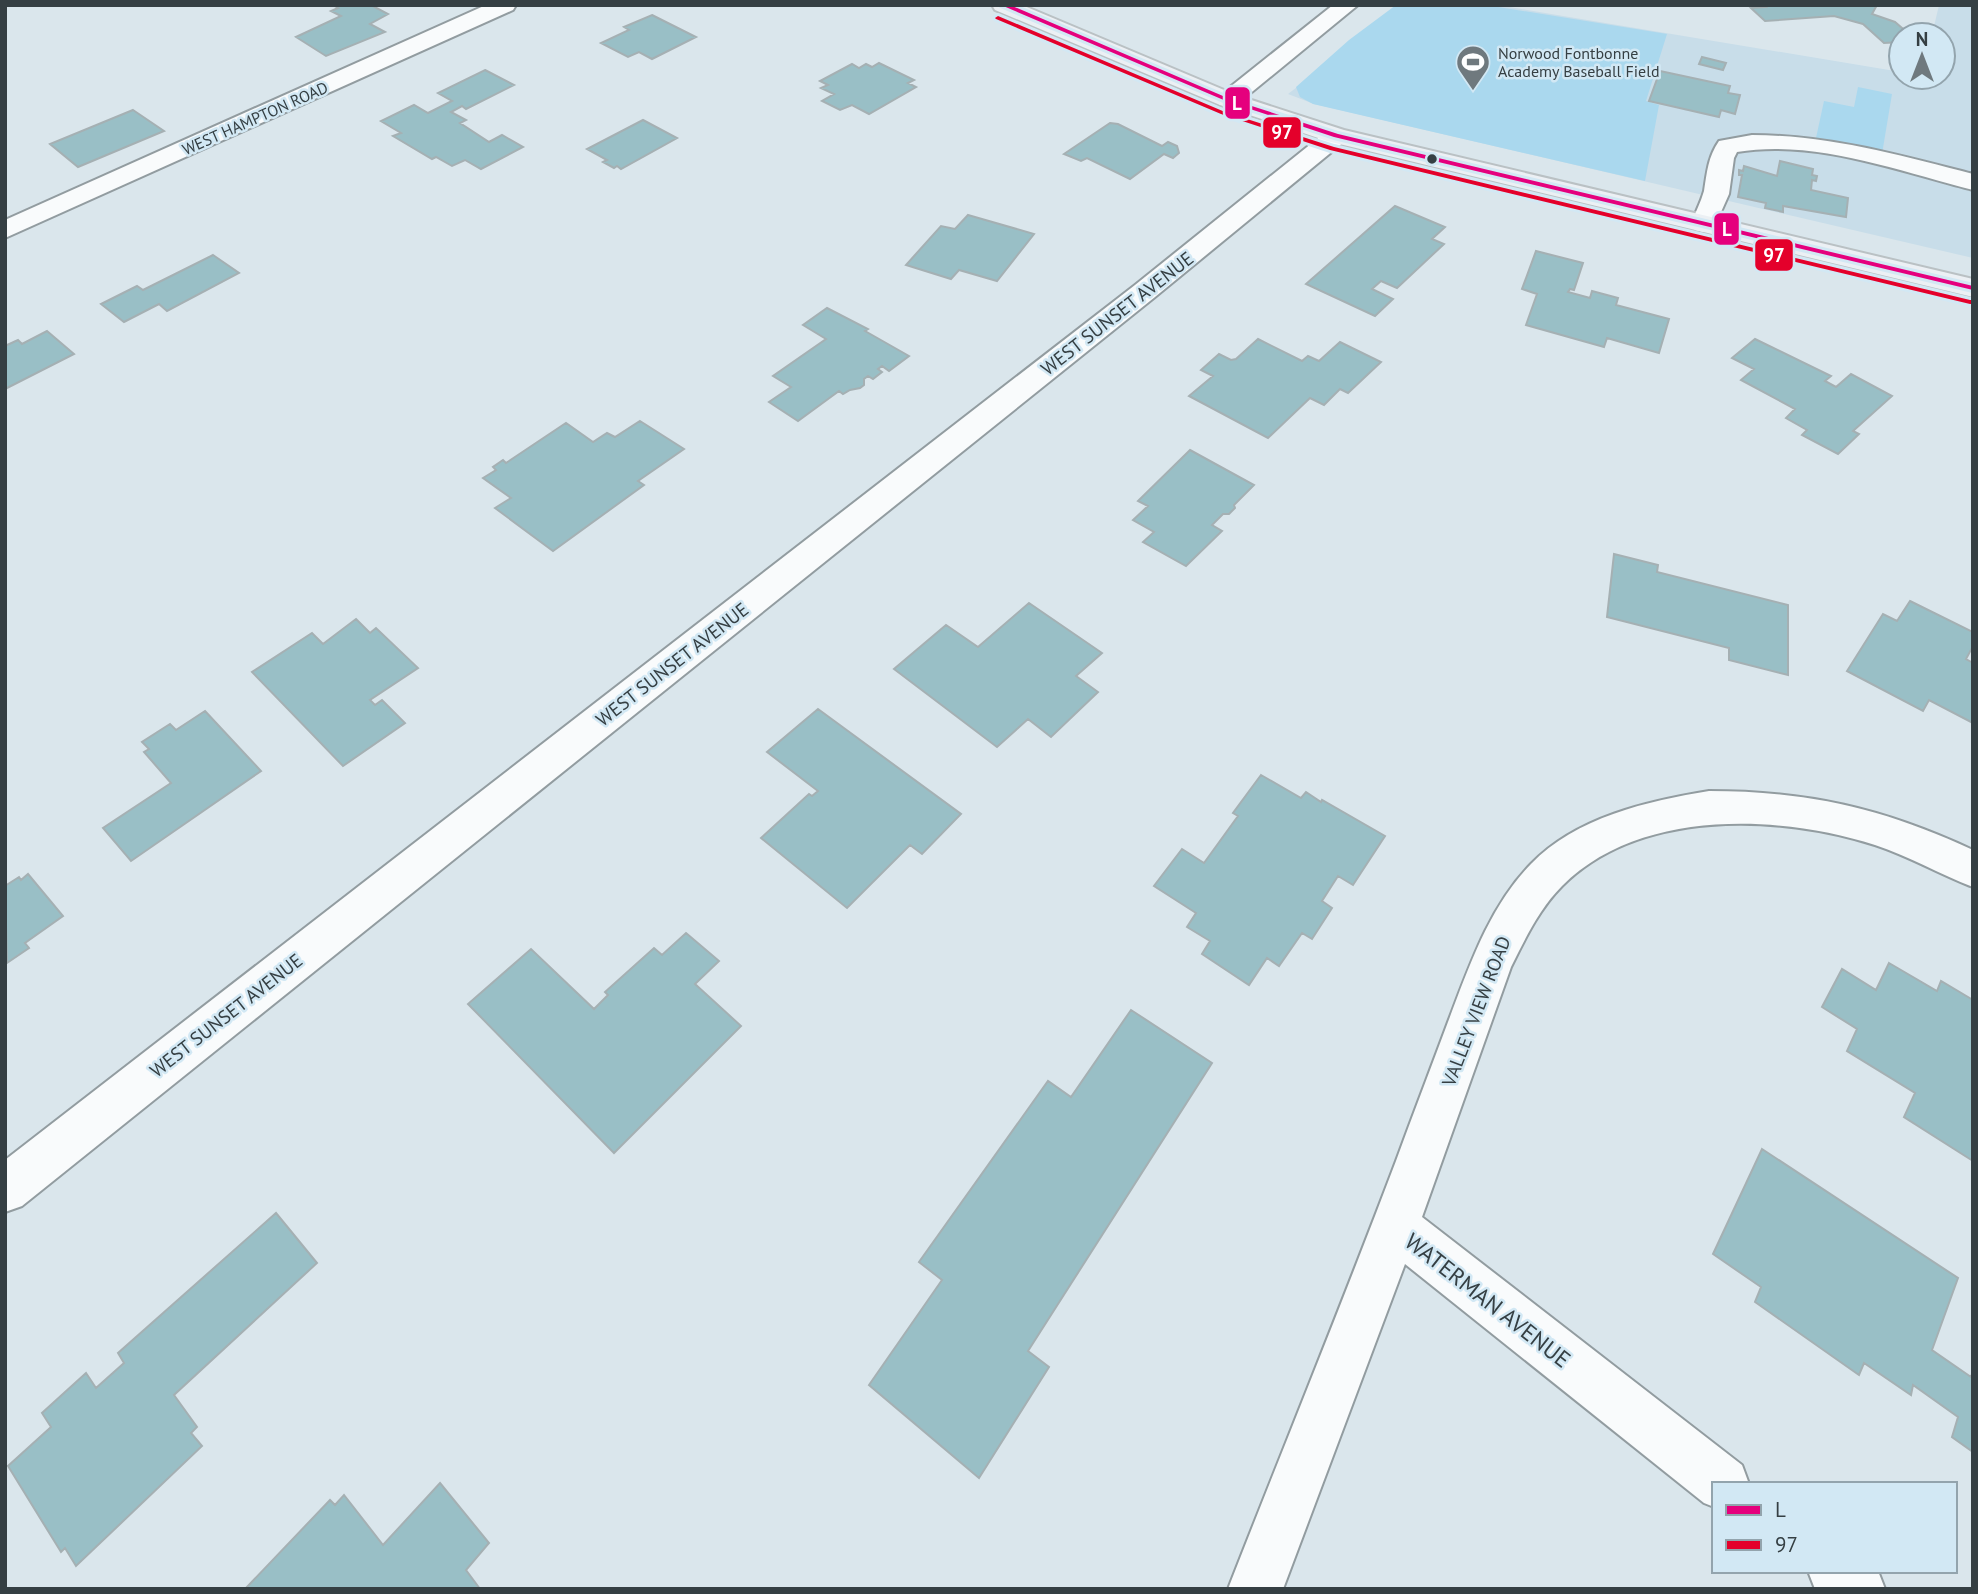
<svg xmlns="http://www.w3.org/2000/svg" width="1978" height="1594" font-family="'PT Sans',sans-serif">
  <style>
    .built { fill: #c8dde9 }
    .green { fill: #aad8ee }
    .building { fill: #99bfc6; stroke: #a5b0b3; stroke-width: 2 }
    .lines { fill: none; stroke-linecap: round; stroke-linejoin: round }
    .minor-casing { stroke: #929ca0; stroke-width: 4 }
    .major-casing { stroke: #bac1c4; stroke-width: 4 }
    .minor { fill: #f9fbfc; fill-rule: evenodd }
    .major { fill: #ecf0f4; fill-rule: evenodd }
    .bus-1-casing { stroke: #d2e8f4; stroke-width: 6 }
    .bus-2-casing { stroke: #d2e8f4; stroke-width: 6 }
    .bus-1 { fill: #e5007d; fill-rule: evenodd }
    .bus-2 { fill: #e4002b; fill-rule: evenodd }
    .bus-dot { fill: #353f43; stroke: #d2e8f4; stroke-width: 2.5 }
    .labels { text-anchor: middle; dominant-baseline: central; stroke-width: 5; stroke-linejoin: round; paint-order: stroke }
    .far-poi-label { font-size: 16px; fill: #353f43; stroke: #d2e8f4; text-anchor: start }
    .far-street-label { font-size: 16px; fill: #353f43; stroke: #d2e8f4 }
    .street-label { font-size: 19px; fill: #353f43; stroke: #d2e8f4 }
    .near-street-label { font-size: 23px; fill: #353f43; stroke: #d2e8f4 }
    .line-badge { stroke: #d2e8f4; stroke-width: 2.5 }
    .badge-label { font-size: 19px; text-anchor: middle; font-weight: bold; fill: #fff }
  </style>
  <rect width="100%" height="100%" fill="#dae6ec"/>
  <path class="built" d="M1404,5H1497L1901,72V77H1943V35H1932L1939,5H1973V258L1314,104L1288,94Z"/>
  <path class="green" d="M1396,5H1486L1667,34L1646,101L1659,105L1645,181L1313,104L1300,97L1296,87L1349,40Z
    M1858,87L1892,94L1882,154L1816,138L1824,101L1854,107Z"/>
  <path class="building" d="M333,5H371L388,14L370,24L385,32L326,56L296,37L341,16L331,11L338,8Z
    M1764,5H1877L1872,14L1895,22L1910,35H1901V42L1884,43L1863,24L1834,16L1765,21L1751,8L1766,7Z
    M652,15L696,37L652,59L639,52L628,57L601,43L629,30L624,27Z
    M1702,57L1726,63L1723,70L1699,64Z
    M879,63L914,80L908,83L916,87L869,114L852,105L840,110L822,101L834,94L821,88L828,85L820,81L852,64L859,68L866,64L872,67Z
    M485,70L514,85L466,109L462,106L451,112L466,120L460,123L489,142L502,135L523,147L481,169L465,160L452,166L436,157L432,159L393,136L401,133L381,121L414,105L428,113L452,101L438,93Z
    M1660,71L1730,86L1728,93L1740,95L1735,114L1721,110L1719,117L1649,101Z
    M133,110L164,131L78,167L50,144Z
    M643,120L677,138L621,169L617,166L614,168L603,162L607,160L587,149Z
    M1110,123L1118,124L1162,146L1168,142L1177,146L1179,153L1173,158L1164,154L1130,179L1087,158L1081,161L1064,154Z
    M1780,161L1813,169L1812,175L1817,176L1816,181L1812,180L1811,190L1848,198L1846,217L1783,206V212L1765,208L1766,203L1738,197L1742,175H1739V170L1743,171L1744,166L1777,176Z
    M1395,206L1445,227L1432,239L1444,244L1397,288L1381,281L1372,289L1393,299L1375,316L1306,284Z
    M968,215L1034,234L997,281L959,270L951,279L906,265L941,226L955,229Z
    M1536,251L1583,263L1574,290L1570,289L1568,292L1590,298L1592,291L1618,298L1616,305L1669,319L1659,353L1607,338L1604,347L1526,325L1537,294L1522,289Z
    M213,255L239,273L167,311L159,304L124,322L101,304L137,286L143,290Z
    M827,308L868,329L865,331L909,356L889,371L882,366L878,369L882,372L873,379L868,376L864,379V385L860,388L850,390L843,394L839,391L798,421L769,402L791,387L773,376L826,339L803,325Z
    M47,331L74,354L5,389V346L18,340L22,344Z
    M1258,339L1302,361L1308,356L1319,361L1340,342L1381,362L1348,393L1340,389L1324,405L1310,398L1268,438L1189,396L1213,376L1201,370L1219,354L1231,360L1236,359Z
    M1755,339L1831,376L1825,381L1836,387L1851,374L1892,396L1853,431L1859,434L1838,454L1802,435L1807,430L1786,418L1795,409L1741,380L1754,369L1732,358Z
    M640,421L684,449L638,481L644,485L553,551L495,508L511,498L483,478L496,470L493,467L503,460L506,463L566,423L593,442L607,433L615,437Z
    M1190,450L1254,485L1234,505L1235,508L1229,514H1223L1212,525L1222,531L1186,566L1143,542L1154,532L1133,520L1148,506L1138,501Z
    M1614,554L1658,565L1657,572L1788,605V675L1729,660V648L1607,617Z
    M1910,601L1973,632V646L1966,659L1973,663V723L1929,700L1923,711L1847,671L1883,614L1897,621Z
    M1029,603L1102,653L1076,676L1098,692L1051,737L1028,719L997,747L894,669L946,625L978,647Z
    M356,619L370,633L376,628L418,668L370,700L375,705L382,700L405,723L343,766L252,672L312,633L323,644Z
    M818,709L961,814L922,854L910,845L847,908L761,838L809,794L812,796L818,791L767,752Z
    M205,711L261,771L131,861L103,828L171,783L144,752L149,749L142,742L170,724L176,730Z
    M1261,775L1301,798L1306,792L1321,802L1322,800L1385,836L1353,885L1338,876L1322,901L1332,908L1312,939L1302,933L1279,966L1267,958L1249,985L1202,954L1210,941L1187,927L1196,913L1154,886L1182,849L1204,863L1238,816L1233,813Z
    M28,874L63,916L25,943L29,948L7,963L5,886L19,877L21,880Z
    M686,933L719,961L695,984L741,1026L614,1153L468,1004L531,949L594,1009L608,995L605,992L654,948L662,955Z
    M1889,963L1937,991L1941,981L1973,1000V1161L1904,1117L1915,1093L1847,1051L1857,1029L1822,1007L1842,969L1876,990Z
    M1131,1010L1212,1063L1028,1351L1049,1367L979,1478L869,1385L942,1280L919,1262L1048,1081L1071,1097Z
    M1762,1149L1958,1278L1932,1350L1971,1377L1973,1371V1452L1952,1437L1958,1417L1913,1385L1911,1395L1864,1363L1859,1375L1755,1302L1761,1287L1713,1254Z
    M276,1213L317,1263L174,1395L197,1427L191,1433L202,1446L76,1566L65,1548L61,1552L8,1466L51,1427L42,1413L86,1373L96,1388L124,1363L118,1353Z
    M440,1483L489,1543L466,1570L480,1589H245L330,1500L335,1505L344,1495L383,1545Z"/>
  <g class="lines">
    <g class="minor-casing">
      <path id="minor" d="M486,5H516L513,10L5,238V220Z
        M1333,5H1358L1236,105H1220L1216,100L1220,95Z
        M1336,129L1345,131L1348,136L1345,141L1155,297L22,1206L5,1212V1160L1135,285L1327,131Z
        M1752,135C1828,135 1900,155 1973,174V190C1898,171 1815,139 1737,152L1734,158L1729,194L1713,230L1704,232L1695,230L1691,224C1695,213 1701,202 1704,191C1707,172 1708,157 1719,141Z
        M1709,791C1807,791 1883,808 1973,850V887C1939,874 1909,856 1875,845C1778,814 1639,809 1562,886C1539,909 1525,939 1511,967L1422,1217L1742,1465L1749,1484H1714V1507L1704,1503L1405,1264L1283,1589H1228C1284,1446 1342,1304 1396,1161C1413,1114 1431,1068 1448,1022C1469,967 1489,907 1531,864C1576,817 1648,801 1709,791Z
        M1808,1571H1878L1885,1589H1815Z"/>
    </g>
    <g class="major-casing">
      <path id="major" d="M992,5H1022L1236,95L1344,130L1973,279V297L1327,141L1220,105L995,10Z"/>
    </g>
    <use href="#minor" class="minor"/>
    <use href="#major" class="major"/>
    <g class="bus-1-casing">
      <path id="bus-1" d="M1001,5H1010L1230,99L1338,134L1973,286V290L1334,137L1226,101Z"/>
    </g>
    <g class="bus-2-casing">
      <path id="bus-2" d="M998,16L1225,112L1334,147L1970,300H1973V304H1970L1330,150L1221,114L996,19L995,18Z"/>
    </g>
    <use href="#bus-1" class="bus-1"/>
    <use href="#bus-2" class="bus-2"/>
  </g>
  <defs>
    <g id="stadium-pin" transform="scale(1.75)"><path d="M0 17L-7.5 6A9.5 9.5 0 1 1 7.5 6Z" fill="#6f797e" stroke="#d2e8f4"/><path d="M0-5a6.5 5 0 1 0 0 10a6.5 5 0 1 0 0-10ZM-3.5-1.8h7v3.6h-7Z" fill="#fff"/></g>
  </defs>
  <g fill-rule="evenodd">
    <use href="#stadium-pin" x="1473" y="62"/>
  </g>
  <circle class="bus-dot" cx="1432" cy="159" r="6"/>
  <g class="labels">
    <g class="far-poi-label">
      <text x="1498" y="53">Norwood Fontbonne<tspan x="1498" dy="18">Academy Baseball Field</tspan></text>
    </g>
    <g class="far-street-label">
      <text transform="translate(255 118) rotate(-24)">WEST HAMPTON ROAD</text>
    </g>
    <g class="street-label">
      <text transform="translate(1117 313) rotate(-38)">WEST SUNSET AVENUE</text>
      <text transform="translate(672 664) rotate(-38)">WEST SUNSET AVENUE</text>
      <text transform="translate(1476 1011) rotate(-69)">VALLEY VIEW ROAD</text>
      <text transform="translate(226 1015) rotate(-38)">WEST SUNSET AVENUE</text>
    </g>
    <g class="near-street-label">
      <text transform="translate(1488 1300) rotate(38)">WATERMAN AVENUE</text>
    </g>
  </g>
  <g class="line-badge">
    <rect x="1224" y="86" width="27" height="34" rx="7" fill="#e5007d"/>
    <rect x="1262" y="116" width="40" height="33" rx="7" fill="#e4002b"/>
    <rect x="1713" y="212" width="27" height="34" rx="7" fill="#e5007d"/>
    <rect x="1754" y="238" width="40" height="34" rx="7" fill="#e4002b"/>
  </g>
  <g class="badge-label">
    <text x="1237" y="110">L</text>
    <text x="1282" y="139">97</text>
    <text x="1727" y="236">L</text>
    <text x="1774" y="262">97</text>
  </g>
  <rect width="1978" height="1594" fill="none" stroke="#353f43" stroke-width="14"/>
  <rect x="1712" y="1482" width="245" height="91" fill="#d2e8f4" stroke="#93a4ad" stroke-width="2"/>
  <rect x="1726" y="1505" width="35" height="10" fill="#e5007d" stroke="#93a4ad" stroke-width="2"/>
  <text x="1775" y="1517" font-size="21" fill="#353f43">L</text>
  <rect x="1726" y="1540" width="35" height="10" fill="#e4002b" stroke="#93a4ad" stroke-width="2"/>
  <text x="1775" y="1552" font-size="21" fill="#353f43">97</text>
  <g transform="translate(1922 56)"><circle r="33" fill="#d2e8f4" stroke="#93a4ad" stroke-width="2"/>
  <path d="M0-5L12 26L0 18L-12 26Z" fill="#6f797e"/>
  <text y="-10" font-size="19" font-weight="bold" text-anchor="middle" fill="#353f43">N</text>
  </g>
</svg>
